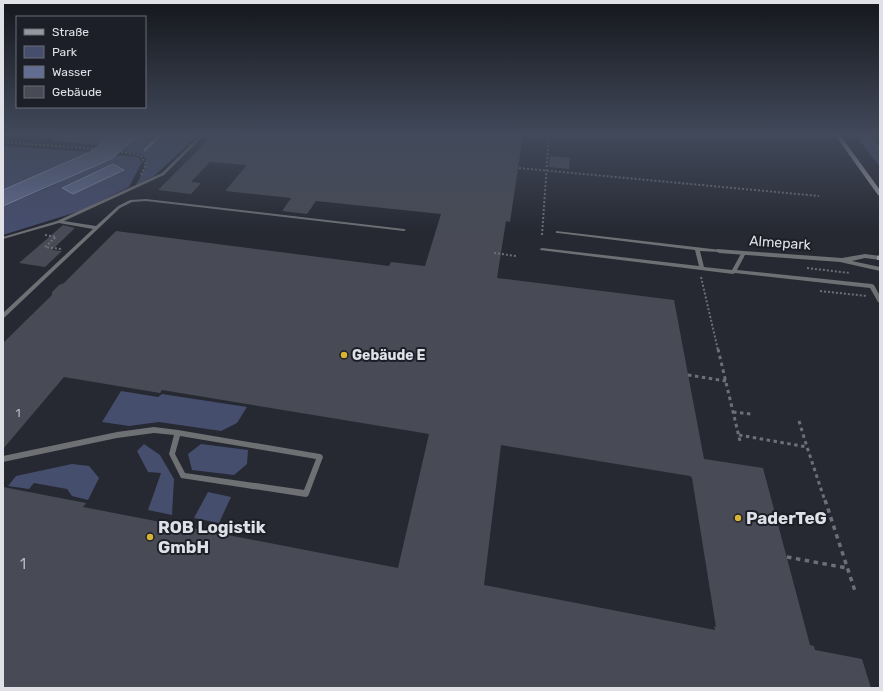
<svg xmlns="http://www.w3.org/2000/svg" width="883" height="691" font-family="Rubik,sans-serif">
  <style>
    .green { fill: #464e6e; fill-rule: evenodd }
    .water { fill: #636d91; stroke: #8890ab }
    .lines { fill: none; stroke-linecap: round; stroke-linejoin: round }
    .stream { stroke: #8890ab; stroke-width: 3 }
    .building { fill: #484b55; fill-rule: evenodd }
    .path-far2 { stroke: #6c6f77; stroke-width: 2; stroke-dasharray: 2 2; stroke-linecap: butt }
    .path-far1 { stroke: #6c6f77; stroke-width: 3; stroke-dasharray: 3.5 3.5; stroke-linecap: butt }
    .path { stroke: #6c6f77; stroke-width: 3.5; stroke-dasharray: 4.5 4.5; stroke-linecap: butt }
    .lane { fill: #6e7074; fill-rule: evenodd }
    .street { fill: #6e7074; fill-rule: evenodd }
    .secondary { fill: #95989f; fill-rule: evenodd }
    .poi-dot { fill: #d7b434; stroke: #1d1f28; stroke-width: 1.5 }
    .labels { text-anchor: middle; dominant-baseline: central; stroke-width: 4; stroke-linejoin: round; paint-order: stroke }
    .number-label { font-size: 12px; fill: #b9bcc2 }
    .street-label { font-size: 14px; fill: #dfe1e7; stroke: #1d1f28 }
    .poi-label { font-size: 14px; font-weight: bold; fill: #dfe1e7; stroke: #1d1f28; text-anchor: start }
    .near-number-label { font-size: 14px; fill: #b9bcc2 }
    .near-poi-label { font-size: 17px; font-weight: bold; fill: #dfe1e7; stroke: #1d1f28; text-anchor: start }
  </style>
  <rect width="100%" height="100%" fill="#262932"/>
  <path class="green" d="M60,135H113L100,145L52,141Z
    M140,135H198L154,176L136,185L145,168L146,159L141,154L123,151Z
    M855,135H873L880,146V167Z
    M3,146H5L90,152L3,190Z
    M116,155L138,157L142,162L129,187L80,211L3,235V206L47,188ZM113,164L123,169L63,187Z
    M121,391L158,397L162,394L247,407L237,423L221,431L159,422L129,426L102,422Z
    M144,444L160,455L174,479L172,515L148,510L161,473L148,472L137,451Z
    M201,444L248,450L247,464L234,475L192,470L188,454Z
    M72,464L89,466L99,478L88,500L72,496L67,489L34,483L29,489L8,486L16,476Z
    M208,492L231,497L219,523L194,518Z"/>
  <path class="water" d="M113,135H140L111,159L3,206V190L90,152Z
    M113,164L124,170L73,194L62,188Z"/>
  <g class="lines">
    <path class="stream" d="M145,150L160,135"/>
  </g>
  <path class="building" d="M242,135H523L510,222L506,221L497,278L674,300L704,459L763,468L810,645L814,646L815,650L862,659L871,688H3V487L86,503L83,507L398,568L429,434L162,390L160,393L64,377L3,449V343L52,295V292L59,285L64,283L116,231L389,266L391,262L425,266L441,214L316,201L307,214L282,211L291,198L225,191L247,165L210,162L191,182L201,183L191,194L158,190L212,136L240,138ZM501,445L690,476L692,478L716,627L714,626L715,630L484,585Z
    M550,156L570,158L569,169L549,167Z
    M63,225L75,228L52,250L62,251L45,267L19,263Z"/>
  <g class="lines">
    <path class="path-far2" d="M867,135L880,151
      M3,142L94,149
      M121,152L140,155L146,164L141,175
      M519,168L819,196
      M45,235L56,237L45,247L61,249
      M542,235L549,135
      M494,253L516,256
      M807,268L850,273
      M701,277L718,350
      M820,291L867,296"/>
    <path class="path-far1" d="M718,349L740,441
      M688,375L726,381
      M733,412L751,414
      M799,421L807,447
      M739,435L807,447L825,501"/>
    <path class="path" d="M825,500L855,591
      M787,557L847,568"/>
    <path class="lane" d="M201,135H204L164,175L64,221L96,226L118,206L130,200L146,199L404,229L406,230L404,231L146,201L132,202L120,208L5,317L3,318V313L93,229L59,223L3,239V237L57,221L162,173Z
      M556,231L721,250V252H719L700,251L704,267L732,270L742,252H744L746,253L737,270L872,284L874,285L880,296V303L878,302L870,288L735,273L733,274L540,250V249L542,248L699,266L695,250L558,233H556Z
      M154,427L178,430L320,454L322,455L323,457L309,494L308,496L306,497L181,478L169,454L174,435L154,433L117,438L3,462V456L117,432ZM180,436L316,459L304,490L185,473L175,454Z"/>
    <path class="street" d="M717,249L842,258L865,254L880,256V260L865,258L852,261L880,267V271L840,262L719,253L716,251Z"/>
    <path class="secondary" d="M835,135H840L880,190V196L878,195Z
      M880,255V260H877V256Z"/>
  </g>
  <linearGradient id="sky" x2="0" y2="1"><stop stop-color="#15171c"/><stop offset="0.58" stop-color="#41495a"/><stop offset="1" stop-color="#41495a" stop-opacity="0"/></linearGradient>
  <rect width="883" height="232" fill="url(#sky)"/>
  <g class="poi-dot">
    <circle cx="344" cy="355" r="4"/>
    <circle cx="738" cy="518" r="4"/>
    <circle cx="150" cy="537" r="4"/>
  </g>
  <g class="labels">
    <g class="number-label">
      <text x="18" y="413">1</text>
    </g>
    <g class="street-label">
      <text transform="translate(780 243) rotate(4)">Almepark</text>
    </g>
    <g class="poi-label">
      <text x="352" y="355">Gebäude E</text>
    </g>
    <g class="near-number-label">
      <text x="23" y="564">1</text>
    </g>
    <g class="near-poi-label">
      <text x="746" y="518">PaderTeG</text>
      <text x="158" y="527">ROB Logistik<tspan x="158" dy="20">GmbH</tspan></text>
    </g>
  </g>
  <rect width="883" height="691" fill="none" stroke="#dfe1e7" stroke-width="8"/>
  <rect x="16" y="16" width="130" height="92" fill="#1d1f28" stroke="#6b6d74"/>
  <rect x="24" y="29" width="20" height="6" fill="#95989f" stroke="#6b6d74"/>
  <text x="52" y="36" font-size="12" fill="#dfe1e7">Straße</text>
  <rect x="24" y="46" width="20" height="12" fill="#464e6e" stroke="#6b6d74"/>
  <text x="52" y="56" font-size="12" fill="#dfe1e7">Park</text>
  <rect x="24" y="66" width="20" height="12" fill="#636d91" stroke="#6b6d74"/>
  <text x="52" y="76" font-size="12" fill="#dfe1e7">Wasser</text>
  <rect x="24" y="86" width="20" height="12" fill="#484b55" stroke="#6b6d74"/>
  <text x="52" y="96" font-size="12" fill="#dfe1e7">Gebäude</text>
</svg>
